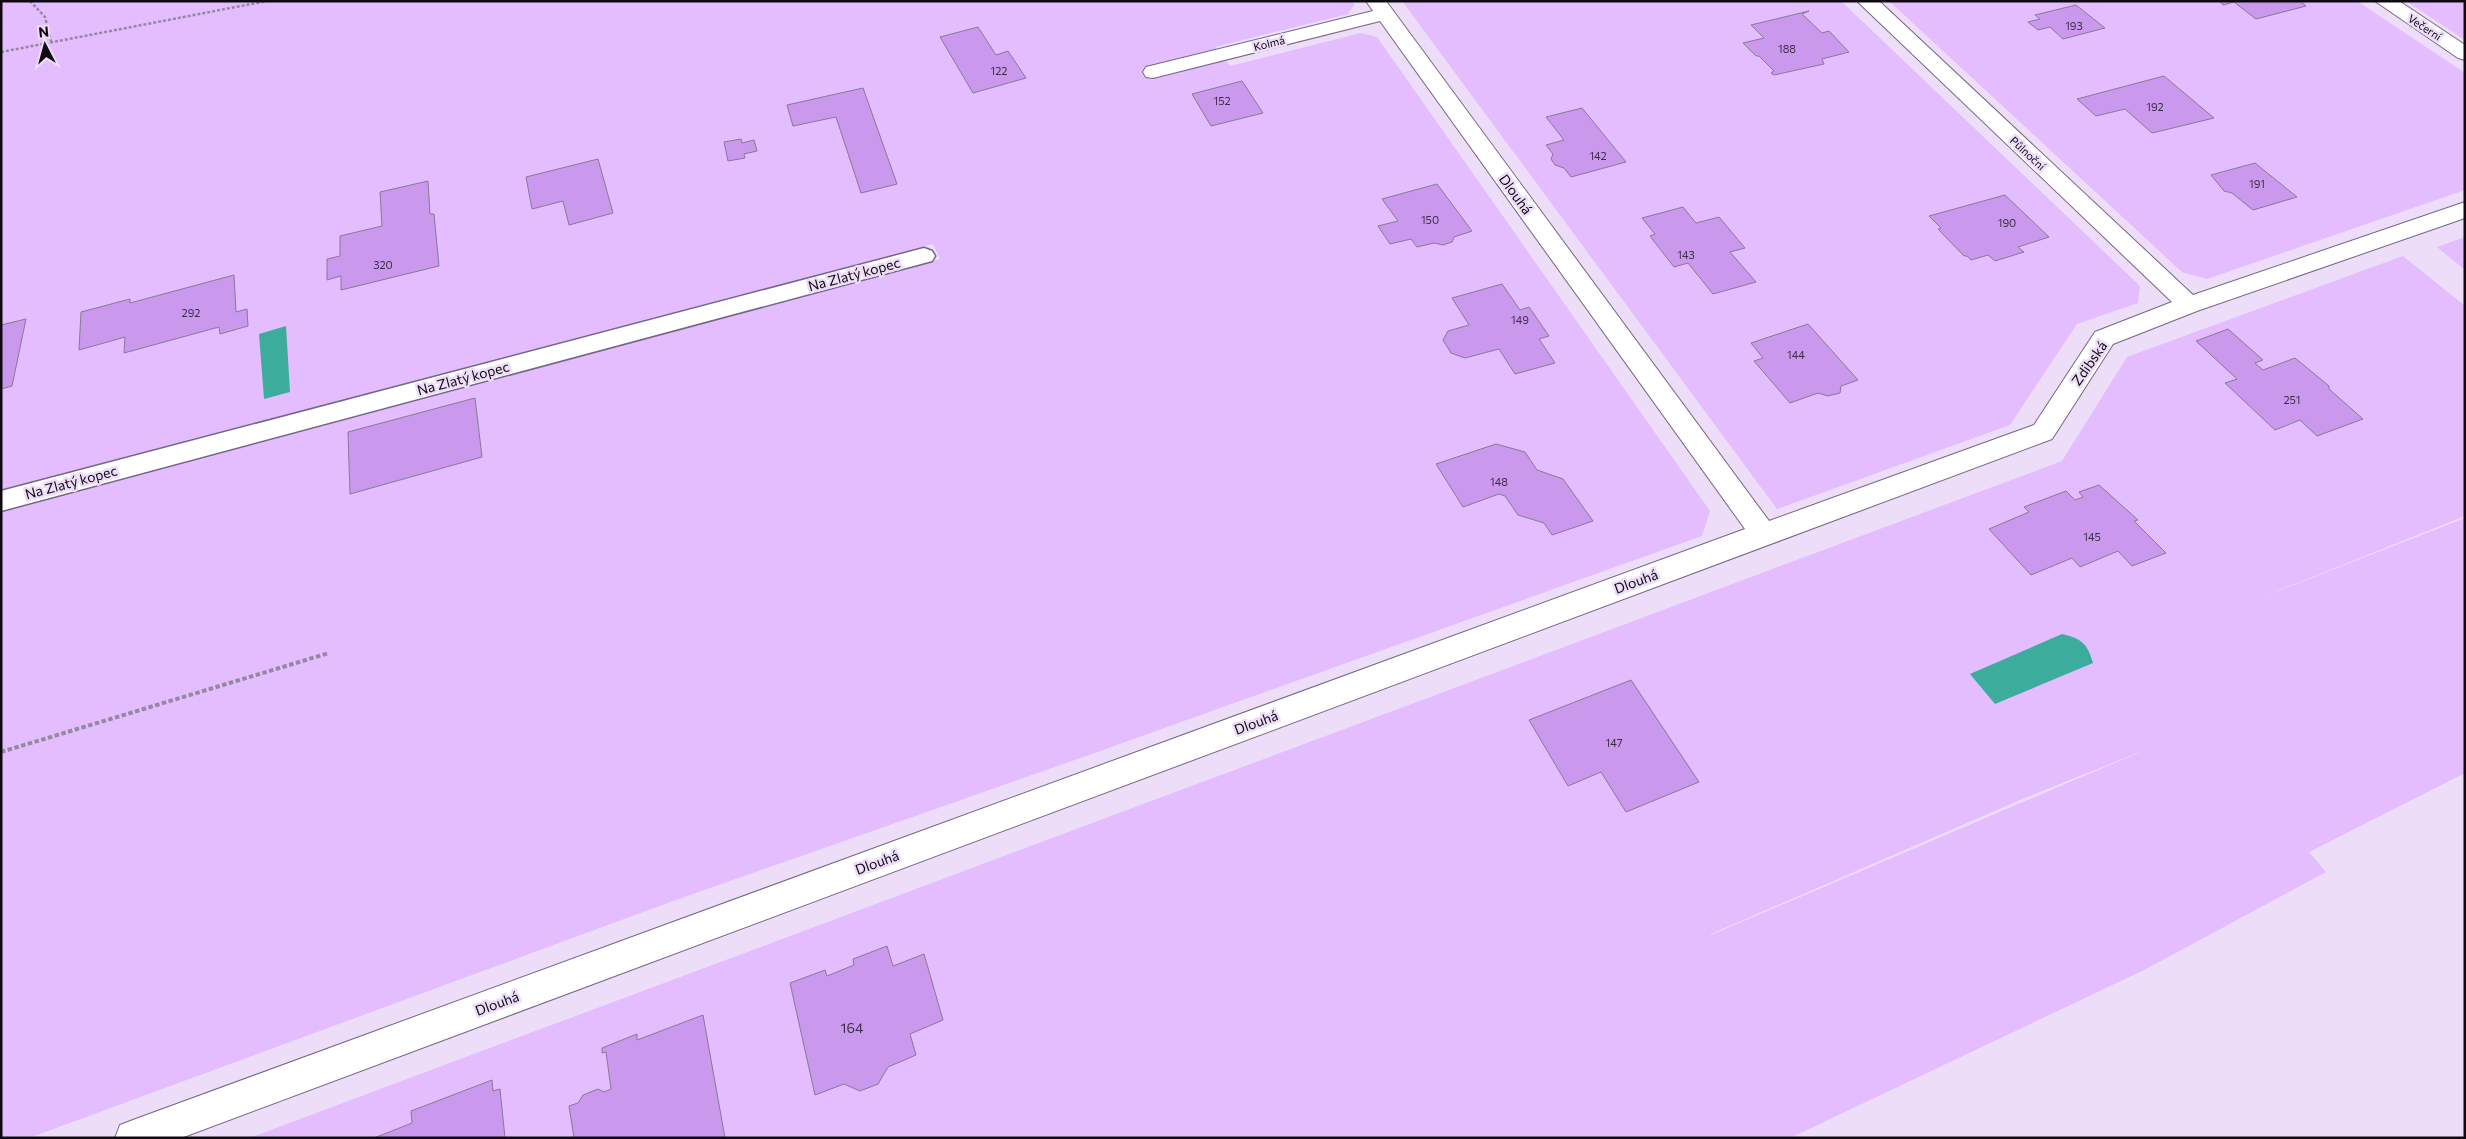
<svg xmlns="http://www.w3.org/2000/svg" width="2466" height="1139" font-family="Commissioner,sans-serif">
  <style>
    .green { fill: #e3bdff; fill-rule: evenodd }
    .water { fill: #3cad9c }
    .building { fill: #ca98ed; stroke: #887a93 }
    .lines { fill: none; stroke-linecap: round; stroke-linejoin: round }
    .lane-casing { stroke: #756780; stroke-width: 3 }
    .street-casing { stroke: #756780; stroke-width: 2 }
    .path-far1 { stroke: #95899e; stroke-width: 2.5; stroke-dasharray: 3 2; stroke-linecap: butt }
    .path { stroke: #95899e; stroke-width: 4; stroke-dasharray: 4.5 2.5; stroke-linecap: butt }
    .lane { fill: #fff; fill-rule: evenodd }
    .street { fill: #fff; fill-rule: evenodd }
    .labels { text-anchor: middle; dominant-baseline: central; stroke-width: 5; stroke-linejoin: round; paint-order: stroke }
    .number-label { font-size: 11px; fill: #3e2d49 }
    .far-street-label { font-size: 11px; fill: #0f0912; stroke: #edddf9 }
    .street-label { font-size: 14px; fill: #0f0912; stroke: #edddf9 }
    .near-number-label { font-size: 14px; fill: #3e2d49 }
  </style>
  <rect width="100%" height="100%" fill="#edddf9"/>
  <path class="green" d="M1,1H1352L1354,5L1348,14L1215,47L1230,66L1361,33L1377,37L1710,511L1702,536L1089,755L673,901L29,1138H1V511L940,259L933,244L1,491Z
    M1402,1H1841L2140,286L2138,303L2077,324L2010,425L1777,509Z
    M1889,1H2357L2465,73V190L2207,279L2182,272Z
    M2406,1H2465V40Z
    M2465,237V270L2437,247Z
    M2403,256L2465,306V516L2245,604L2465,518V773L2309,852L2326,872L2146,969L1790,1138H249L2062,461L2127,357ZM2152,747L1711,935V934L2020,800Z"/>
  <path class="water" d="M286,326L290,392L264,399L259,334Z
    M2062,634C2082,639 2087,643 2093,663L1995,704L1970,674Z"/>
  <path class="building" d="M2219,1H2300L2306,6L2256,19L2234,2L2223,5Z
    M2076,5L2105,28L2063,39L2050,27L2038,30L2028,22L2040,19L2035,15Z
    M1809,11L1802,14L1822,33L1829,31L1849,52L1822,59L1824,64L1774,75L1771,73L1774,71L1759,56H1756L1743,43L1764,38L1751,25Z
    M978,27L996,55L1008,51L1026,78L973,93L940,37Z
    M2164,76L2214,118L2152,133L2125,109L2096,116L2077,99Z
    M1242,81L1263,113L1211,126L1192,94Z
    M863,88L897,184L861,193L836,117L793,126L787,105Z
    M1582,108L1626,162L1571,177L1564,168L1555,165L1551,159L1553,154L1546,145L1564,140L1546,117Z
    M741,139L742,143L754,140L757,151L744,154L745,158L728,161L724,142Z
    M598,159L613,213L569,225L563,201L532,209L526,177Z
    M2255,163L2297,197L2253,210L2232,193L2224,191L2211,175Z
    M428,181L430,214H434L439,266L341,290V276L327,280V259L340,256V236L382,226L380,192Z
    M1437,184L1472,231L1454,237L1452,242L1443,245L1434,243L1417,247L1411,239L1390,244L1378,226L1398,221L1382,199Z
    M2005,195L2049,237L2018,247L2024,252L1995,261L1988,255L1971,260L1967,256H1964L1938,229L1941,228L1929,216Z
    M1683,207L1696,223L1719,217L1745,248L1730,252L1756,282L1713,294L1688,263L1674,267L1650,236L1655,234L1642,218Z
    M234,275L236,312L247,309L248,326L220,334L219,327L124,353L125,337L79,350L81,312L130,299V303Z
    M1502,284L1520,310L1529,307L1549,336L1539,339L1555,363L1515,374L1499,349L1465,358L1451,353L1443,340L1448,331L1469,325L1452,298Z
    M26,319L12,386L1,389V325Z
    M1808,324L1858,380L1841,386L1840,393L1828,396L1818,393L1790,403L1754,361L1763,358L1751,343Z
    M2228,329L2263,360L2255,363L2263,370L2295,358L2329,386V389L2363,419L2317,436L2300,420L2275,430L2225,383L2237,379L2196,341Z
    M475,398L482,457L350,494L348,432Z
    M1496,444L1525,452L1537,470L1563,479L1593,521L1552,535L1544,523L1518,515L1505,496L1499,494L1463,507L1436,464Z
    M2099,485L2138,520L2134,521L2166,553L2132,566L2118,551L2080,567L2072,558L2031,575L1989,529L2029,512L2024,507L2066,491L2075,500L2083,497L2079,492Z
    M1631,680L1699,782L1626,812L1601,772L1568,786L1529,720Z
    M887,946L893,966L924,954L943,1020L910,1034L916,1055L888,1067L878,1084L860,1091L844,1084L815,1095L790,983L825,970L827,976L854,965L853,959Z
    M703,1015L725,1138H574L569,1106L578,1103L583,1095L598,1089L604,1092L611,1089L606,1052L602,1053V1048L637,1034V1040Z
    M492,1080L493,1091L500,1089L505,1138H374L412,1123L411,1111Z"/>
  <g class="lines">
    <g class="lane-casing">
      <path id="lane" d="M924,248L932,251L935,256L932,261L1,511V491Z"/>
    </g>
    <g class="street-casing">
      <path id="street" d="M1366,1H1386L1769,521L2034,425L2095,332L2172,302L1857,1H1879L2193,295L2465,202V218L2197,311L2113,344L2052,439L181,1138H115L120,1125L133,1120L1745,529L1380,21L1153,78L1146,77L1143,72L1146,67L1373,11Z
        M2375,1H2399L2465,45V60L2458,58Z"/>
    </g>
    <path class="path-far1" d="M30,1L45,17L51,41
      M1,52L267,1"/>
    <path class="path" d="M1,752L329,653"/>
    <use href="#lane" class="lane"/>
    <use href="#street" class="street"/>
  </g>
  <g class="labels">
    <g class="number-label">
      <text x="2074" y="25">193</text>
      <text x="1787" y="48">188</text>
      <text x="999" y="70">122</text>
      <text x="1222" y="100">152</text>
      <text x="2155" y="106">192</text>
      <text x="1598" y="155">142</text>
      <text x="2257" y="183">191</text>
      <text x="1430" y="219">150</text>
      <text x="2007" y="222">190</text>
      <text x="1686" y="254">143</text>
      <text x="383" y="264">320</text>
      <text x="191" y="312">292</text>
      <text x="1520" y="319">149</text>
      <text x="1796" y="354">144</text>
      <text x="2292" y="399">251</text>
      <text x="1499" y="481">148</text>
      <text x="2092" y="536">145</text>
      <text x="1614" y="742">147</text>
    </g>
    <g class="far-street-label">
      <text transform="translate(2425 27) rotate(33)">Večerní</text>
      <text transform="translate(1269 43) rotate(-14)">Kolmá</text>
      <text transform="translate(2028 153) rotate(43)">Půlnoční</text>
    </g>
    <g class="street-label">
      <text transform="translate(1516 194) rotate(54)">Dlouhá</text>
      <text transform="translate(854 274) rotate(-15)">Na Zlatý kopec</text>
      <text transform="translate(2089 363) rotate(-55)">Zdibská</text>
      <text transform="translate(463 378) rotate(-15)">Na Zlatý kopec</text>
      <text transform="translate(71 482) rotate(-15)">Na Zlatý kopec</text>
      <text transform="translate(1636 581) rotate(-20)">Dlouhá</text>
      <text transform="translate(1256 722) rotate(-20)">Dlouhá</text>
      <text transform="translate(877 862) rotate(-20)">Dlouhá</text>
      <text transform="translate(497 1003) rotate(-20)">Dlouhá</text>
    </g>
    <g class="near-number-label">
      <text x="852" y="1027">164</text>
    </g>
  </g>
  <rect width="2466" height="1139" fill="none" stroke="#0f0912" stroke-width="5"/>
  <g transform="translate(45 45) rotate(354)" stroke="#edddf9" stroke-width="4" paint-order="stroke">
  <path d="M0-4L9 19L0 12L-9 19Z" fill="#0f0912"/>
  <text y="-8" font-size="14" font-weight="bold" text-anchor="middle" fill="#0f0912">N</text>
  </g>
</svg>
